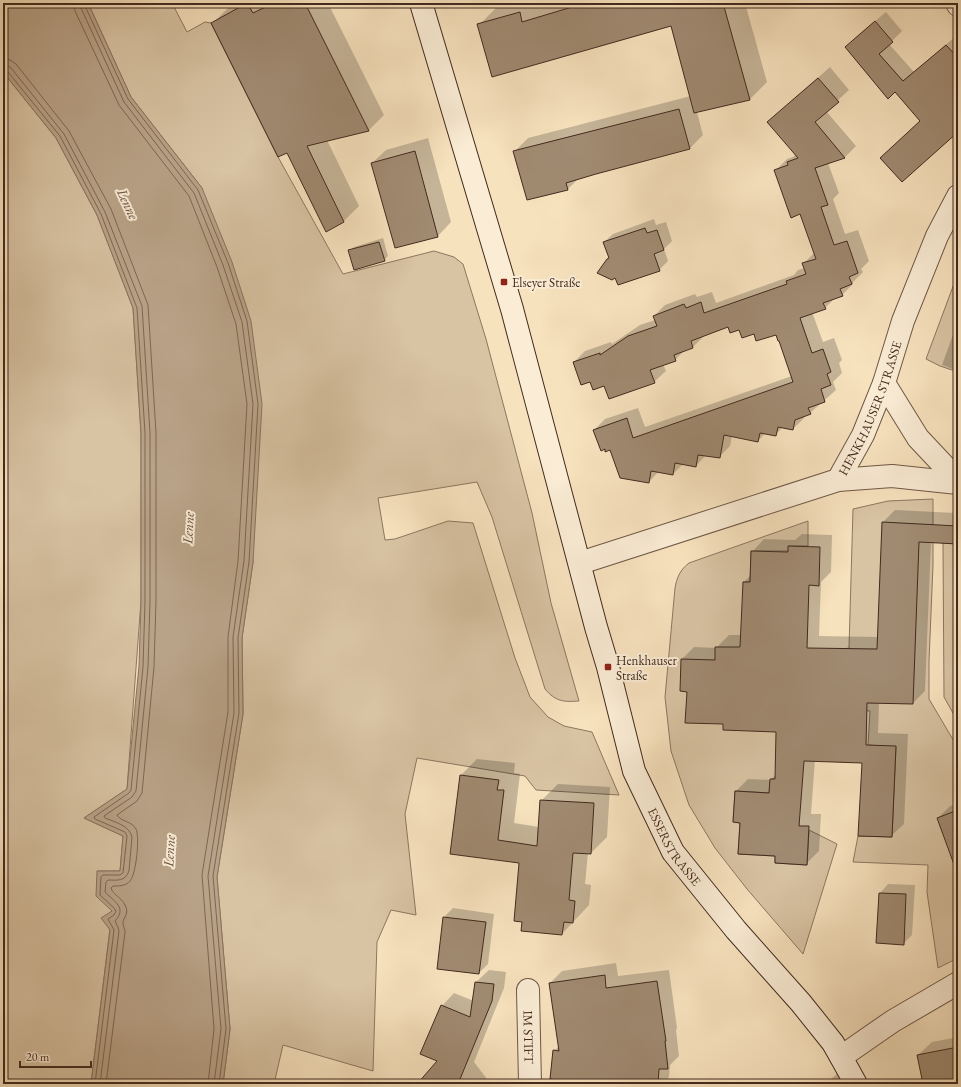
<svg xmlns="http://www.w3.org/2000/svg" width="961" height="1087" font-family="'EB Garamond',serif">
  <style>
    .green { fill: #d8c3a3; stroke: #8d7660 }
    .water { fill: #b9a388; stroke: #89735e }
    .shadow { fill: #0003 }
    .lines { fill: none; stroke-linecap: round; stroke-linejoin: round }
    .shore { stroke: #7e6653; stroke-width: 1 }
    .building { fill: #a08a71; stroke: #422a1e }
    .street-casing { stroke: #6f5846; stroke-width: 24 }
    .secondary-casing { stroke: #422a1e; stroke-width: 24 }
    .street { stroke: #faecd5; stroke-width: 22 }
    .secondary { stroke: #faecd5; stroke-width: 22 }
    .poi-dot { fill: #8f2418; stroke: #faecd5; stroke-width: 1.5 }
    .labels { text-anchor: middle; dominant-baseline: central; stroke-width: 4; stroke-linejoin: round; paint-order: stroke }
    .poi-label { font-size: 13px; fill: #422a1e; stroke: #faecd5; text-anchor: start }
    .street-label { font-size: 13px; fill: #422a1e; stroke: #faecd5 }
    .water-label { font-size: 14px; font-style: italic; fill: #664e3e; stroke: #faecd5 }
  </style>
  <rect width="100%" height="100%" fill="#f7e2be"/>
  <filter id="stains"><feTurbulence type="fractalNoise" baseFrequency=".005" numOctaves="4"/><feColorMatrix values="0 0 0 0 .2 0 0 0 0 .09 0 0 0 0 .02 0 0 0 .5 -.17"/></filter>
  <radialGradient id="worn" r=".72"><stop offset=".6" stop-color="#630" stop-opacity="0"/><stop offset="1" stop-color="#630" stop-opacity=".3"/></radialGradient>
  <path class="green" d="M88,3H172L187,32L205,22L211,23L278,157L343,274L434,251L454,257L463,264L486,339L532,513L551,603L579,701C564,702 556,702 545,689L492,517L477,482L378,498L385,540L395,539L448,521L473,523L515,658L530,697L548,717L564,726L592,732L619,795L536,790L525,776L417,758L405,814L416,915L391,910L377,942L373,1071L283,1045L274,1084H223L230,1029L217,877L243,714L242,638L253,562L202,188L131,97Z
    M3,72L56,138L97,215L133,308L141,433V601L127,789L84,818L123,836L120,871H97L112,912L91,1084H3Z
    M958,273V372L940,366L926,359Z
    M933,499V565L929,661V699L958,748V958L938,968L927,892L928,865L853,862L858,836L892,837L896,747L868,745L870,711L842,709L844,649L849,648L853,509L888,501Z
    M808,521V546H789L788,551H751L750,582H743L796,780L771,779L769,793L735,791L733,822L740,823L738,854L775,856V863L807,865L809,830L837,844L803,954L747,889L715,848L689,805L671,751L665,697L675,588C677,577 680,570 689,563Z
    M943,543L958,544V722L944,697Z"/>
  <path class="water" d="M3,3H88L131,97L202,188L232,262L251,321L262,404L253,562L242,638L243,714L217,877L230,1029L223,1084H91L110,930L101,918L112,911L96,896L97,871H120L123,836L84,818L127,789L139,666L141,601V433L133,308L97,215L56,138L3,72Z"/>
  <path class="shadow" d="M237,3H328L384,115L368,131L327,140L359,206L343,222L288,152L212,24L228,8Z
    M512,3H539V5L548,3H745L767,82L750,99L697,112L703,135L690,148L578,179L568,189L514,152L528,138L691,96L671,25H479L496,8Z
    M886,12L902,31L889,44L914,72L957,35L958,37V130L896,90L846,48L856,37Z
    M830,67L849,90L826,111L856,146L845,157L828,163L839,193L833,199L845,234L858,230L869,261L861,269L863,272L853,282V284L842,295L836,297L825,308L812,312L823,342L834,338L842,360L839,363L842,373L833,382L836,390L810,413L805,415L804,418L793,429L783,427L775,435L765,433L758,441L732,436L730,446L719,457L706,455L696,466L683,464L673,474L659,471L649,482L610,449L594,430L605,419L638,408L645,427L792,376L779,339L776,333H754L729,326L704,336L693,347L686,349L675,360L663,364L666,371L654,382L605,385L591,381L574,362L585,351L611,342L612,344L640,325L655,320L654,316L665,305L695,294L697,297L712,292L716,303L794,275L798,270L805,268L803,264L815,252L801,213L775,171L787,159L793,157L796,154L769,122L780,111Z
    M428,138L451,222L438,236L372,163L386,150Z
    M654,219L656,225L666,222L672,241L664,249L668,261L659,270L610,258L604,242L613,234Z
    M383,238L388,256L384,260L349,251L354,247Z
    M958,321V371L942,365Z
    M895,510L956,513L958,512V543L931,542L925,691L913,703H879L878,733L908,734L904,824L891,836L863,762L815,760L811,814H821L819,851L806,864L776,855L741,822L734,821L736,791L748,779L771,780L776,774L777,731L724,723L688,691L682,659L694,647L716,648L729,635H742L744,582L751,575L752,552L764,539L795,540L802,534L832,535L831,572L821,582L819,636L878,637L883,522Z
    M477,759L515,763L514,773L520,774L514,823L539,827L541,801L558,784L610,787L607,837L591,853H588L585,884L591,885L589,905L562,934L521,862L451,854L461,775Z
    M958,803V872L938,818L950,806Z
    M888,884L915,885L912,935L903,944L880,893Z
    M453,908L494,914L488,964L479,973L438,968L444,917Z
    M616,963L618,976L669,970L677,1028L676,1030L679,1056L670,1065L669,1077L662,1084H572V1081L554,1051L559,1046L550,983L562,971Z
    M489,970L506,972L504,988L474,1062L487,1079L486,1084H418L439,1060L442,1006L454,993L474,1001L476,982Z
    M958,1037V1084H920L923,1080L918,1055L932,1042Z
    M841,1070L845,1084H828V1082Z"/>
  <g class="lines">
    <path class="shore" d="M74,3L75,11L119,105L189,196L217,267L236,324L247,404L238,561L228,637V712L202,875L214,1029L208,1084
      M80,3L81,8L124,102L194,193L223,265L242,322L253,404L244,561L233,637L234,713L208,876L221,1029L214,1084
      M85,3V6L128,99L198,190L228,263L247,321L258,404L249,562L238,638L239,713L213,876L226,1029L219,1084
      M3,59L10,60L16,64L69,131L111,209L148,305L156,433V601L154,667L142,793L137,801L117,815C121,822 132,821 136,829C140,837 136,875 130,881C126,886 119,886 113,886L111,888C113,895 122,898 125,905C130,914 123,917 123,923C123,926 125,929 125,932L106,1084
      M3,65H7L11,68L64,134L105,212L142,306L150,433V601L148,667L136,791L132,797L104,816L105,818C115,822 130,826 132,837L129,871C125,882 117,880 108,880L106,882L105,892C115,902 127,908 115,921L118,927L119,931L100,1084
      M3,70L8,72L60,136L101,214L137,308L145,433V601L143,667L131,790L129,793L94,817L95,819L125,832L127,836L123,873L120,875H103L101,877L100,895L114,908L116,911L114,915L108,919L114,930L95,1084"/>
  </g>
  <path class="building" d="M247,3L253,13L274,3H305L369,131L307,146L344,222L326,232L287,153L278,157L211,23Z
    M571,3H723L750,100L694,113L671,26L492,77L477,24L520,12L522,22L572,7Z
    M875,21L893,42L879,54L903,81L946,45L958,58V132L902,182L880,158L920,121L895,92L888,99L845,47Z
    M818,78L839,102L815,122L845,158L815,168L828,205L821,207L834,245L847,241L858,273L849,277L852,284L840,289L843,296L823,303L826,309L800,318L812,353L823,349L831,372L827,374L831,385L821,389L825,402L808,408L811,414L795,420L793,430L778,427L776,436L760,433L758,442L724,435L720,458L698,455L696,467L675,463L673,475L651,471L649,483L620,478L610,450L605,452V449L601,451L593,430L627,418L633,438L793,382L779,341H778L776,335L756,341L754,334L742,338L739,330L730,333L728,327L691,341L693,348L674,355L676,361L650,370L655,383L609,399L604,386L593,390L590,382L581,385L573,362L600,353V355L628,336L657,326L653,316L684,304L686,308L701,302L704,313L787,284L786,281L806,274L802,263L816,259L800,214L791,218L774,170L788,165L787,162L798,158L767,122Z
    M679,109L690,149L596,174L566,183L568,190L527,200L513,151Z
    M415,151L438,237L395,248L371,163Z
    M645,228L647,233L657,230L664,250L654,254L660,271L618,285L615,278L612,280L597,273L607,259L609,258L603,242Z
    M379,242L385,261L354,270L348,250Z
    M882,522L958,526V544L919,542L913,704L867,703L866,745L896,746L892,837L858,836L862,763L804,761L799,826H809L807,865L775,863V856L738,854L740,823L733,822L735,791L769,793L770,779H775L776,732L723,730V724L685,723L687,692L680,691L681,659L715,660V647H740L743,582H750L751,551L788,552V546L820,547L819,586L809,585L807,648L877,649Z
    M460,775L499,780L497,790H504L498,840L537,846L540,800L594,803L591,854L573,853L569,900L575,901L573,923L564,922L562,935L521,931L522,922L514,921L519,863L450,854Z
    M958,810V870H956L937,818Z
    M879,893L906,894L904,945L876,943Z
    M443,917L486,922L479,974L437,969Z
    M605,975L606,988L657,981L666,1041H665L668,1069H659L658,1084H571V1082L550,1079L553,1050L559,1051L549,983Z
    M475,982L494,984L492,1001L458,1084H417L437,1061L420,1054L441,1005L470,1017Z
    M958,1047V1084H923L917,1055Z"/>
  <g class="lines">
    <g class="street-casing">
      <g id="street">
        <path d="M957,3L958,5"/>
        <path d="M884,383L918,438L949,471L958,476"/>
        <path d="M838,480L892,476L958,483"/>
        <path id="s1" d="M580,563L838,480L863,435L884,383L903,321L937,236L958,196"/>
        <path id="s2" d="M528,990L530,1084"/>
        <path d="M841,1057L893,1021L958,983"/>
      </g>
    </g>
    <g class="secondary-casing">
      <g id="secondary">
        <path id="s3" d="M421,3L512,309L596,627L608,667L634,771L673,852L736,930L801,1003L833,1043L841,1057L856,1084"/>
      </g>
    </g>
    <use href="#street" class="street"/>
    <use href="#secondary" class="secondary"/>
  </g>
  <g class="poi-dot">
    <rect x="500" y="278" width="8" height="8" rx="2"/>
    <rect x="604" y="663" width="8" height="8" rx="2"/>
  </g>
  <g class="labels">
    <g class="poi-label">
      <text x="512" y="282">Elseyer Straße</text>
      <text x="616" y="660">Henkhauser<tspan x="616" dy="15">Straße</tspan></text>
    </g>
    <g class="street-label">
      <text stroke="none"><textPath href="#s1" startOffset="350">HENKHAUSER STRASSE</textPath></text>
      <text stroke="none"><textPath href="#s3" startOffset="883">ESSERSTRASSE</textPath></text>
      <text stroke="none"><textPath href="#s2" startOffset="47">IM STIFT</textPath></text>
    </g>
    <g class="water-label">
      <text transform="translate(128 204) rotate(65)">Lenne</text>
      <text transform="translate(188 528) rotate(-87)">Lenne</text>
      <text transform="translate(169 851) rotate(-87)">Lenne</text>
    </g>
  </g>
  <rect width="961" height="1087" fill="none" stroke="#f7e2be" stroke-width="16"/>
  <rect x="4" y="4" width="953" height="1079" fill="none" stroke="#422a1e" stroke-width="2"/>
  <rect x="8" y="8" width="945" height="1071" fill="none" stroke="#422a1e"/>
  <path d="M20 1061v6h71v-6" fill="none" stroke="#422a1e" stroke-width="2"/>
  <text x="26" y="1061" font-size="12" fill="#422a1e" stroke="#faecd5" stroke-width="3" paint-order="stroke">20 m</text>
  <rect width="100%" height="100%" filter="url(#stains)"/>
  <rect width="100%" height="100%" fill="url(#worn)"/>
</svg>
